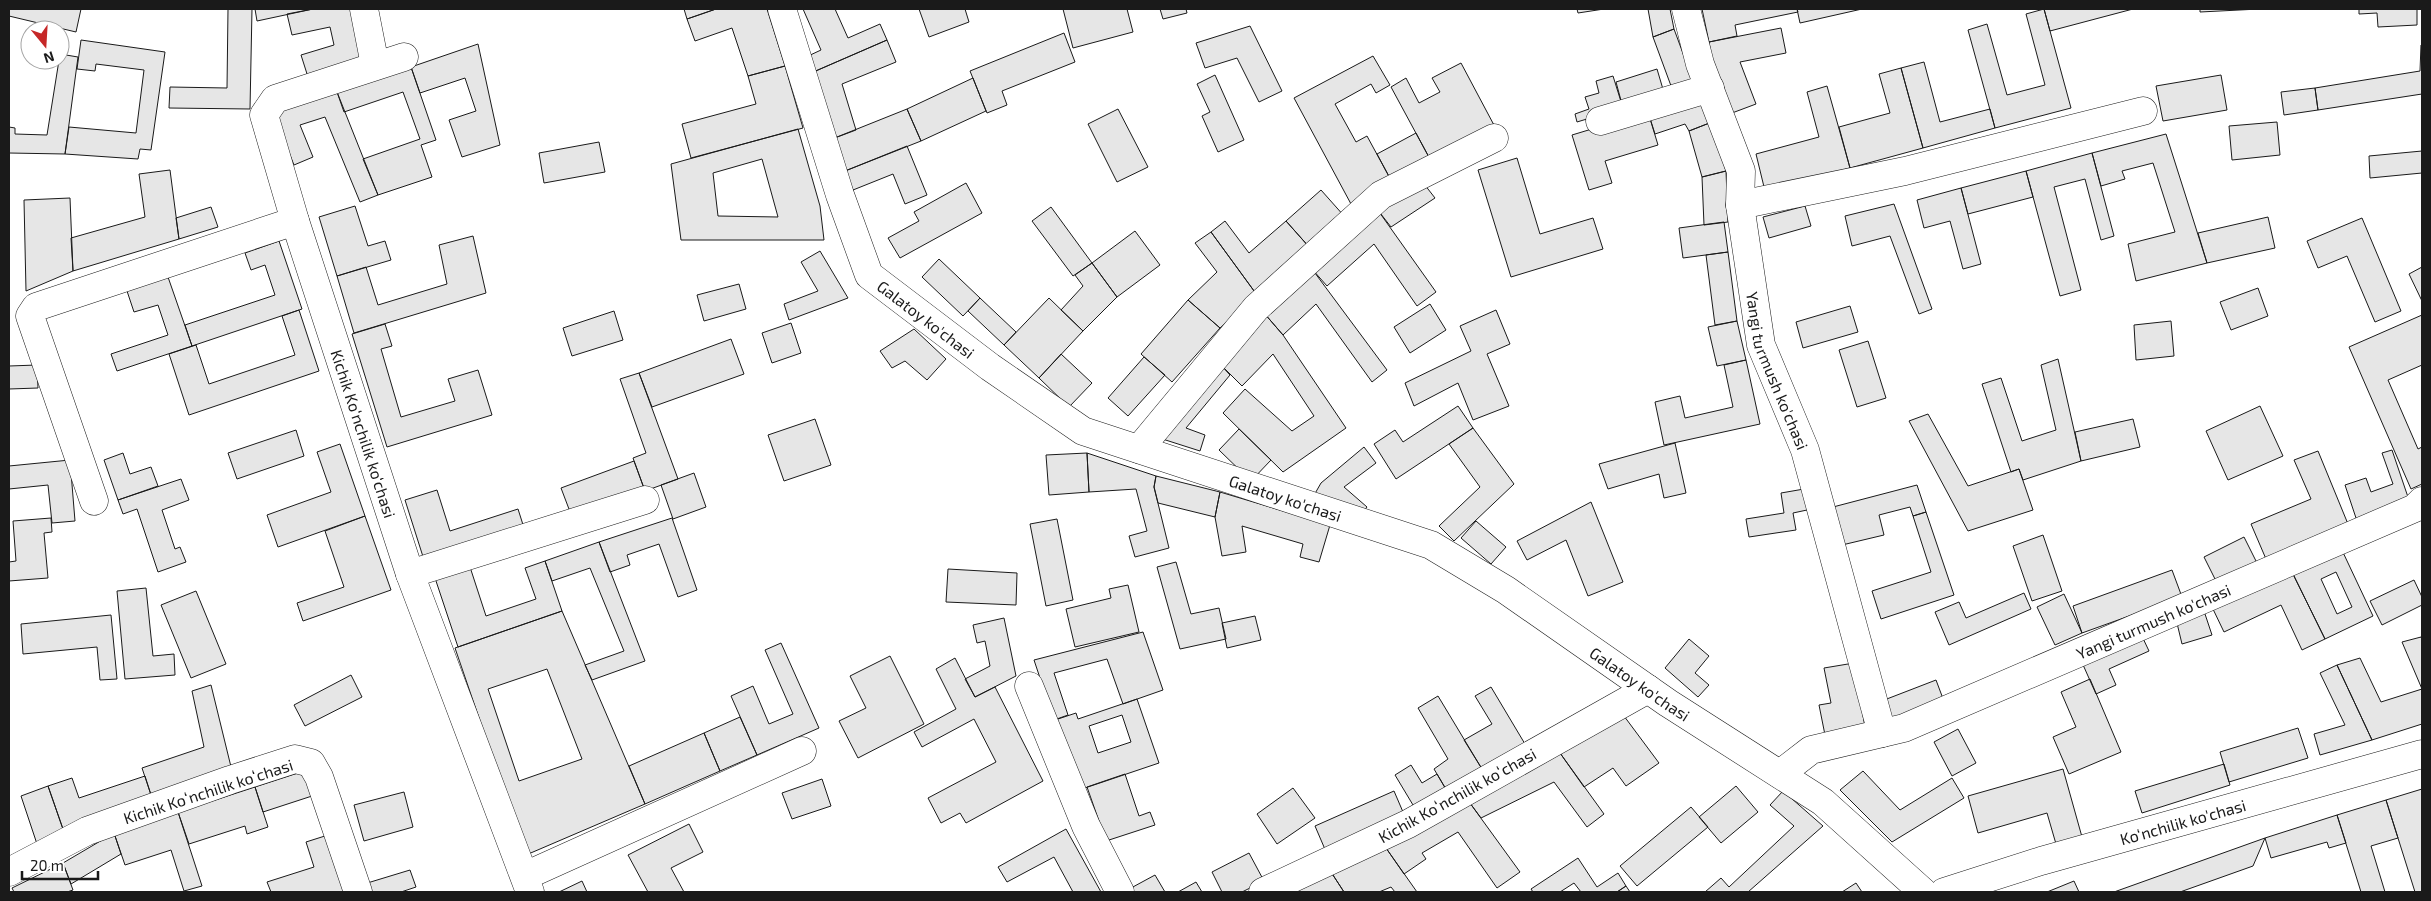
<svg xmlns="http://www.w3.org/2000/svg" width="2431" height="901" font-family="'Exo 2',sans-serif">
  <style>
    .building { fill: #e6e6e6; stroke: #1a1a1a; fill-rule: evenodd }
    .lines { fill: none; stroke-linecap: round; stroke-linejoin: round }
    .minor-casing { stroke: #1a1a1a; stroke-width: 29 }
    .minor { stroke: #fff; stroke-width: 28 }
    .labels { text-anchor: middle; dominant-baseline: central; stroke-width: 4; stroke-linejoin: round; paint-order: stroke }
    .street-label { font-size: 16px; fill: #1a1a1a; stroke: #fff }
  </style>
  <rect width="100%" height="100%" fill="#fff"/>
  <path class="building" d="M9,9H81L76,32L9,16Z
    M228,9H252L250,109L169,108L170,87L227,88Z
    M255,9H313L257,21Z
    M313,9H351L362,60L308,77L301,55L334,45L330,27L292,35L287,14Z
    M684,9H716L687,19Z
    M716,9H767L785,66L748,76L732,28L695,41L687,19Z
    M803,9H835L848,38L880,24L887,40L811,73L806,57L821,50Z
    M919,9H965L969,22L929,37Z
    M1063,9H1127L1133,32L1073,48Z
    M1160,9H1186L1187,13L1163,19Z
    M1577,9H1604L1578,13Z
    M1648,9H1670L1674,29L1653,37Z
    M1702,9H1797L1798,12L1735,25L1737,36L1709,42Z
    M1797,9H1862L1800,23Z
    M2044,9L2071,108L1995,128L1968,30L1987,24L2007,95L2045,85L2026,14Z
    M2044,9H2133L2050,31Z
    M2200,9H2259L2200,12Z
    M2359,9H2417V25L2378,27L2377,13L2359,14Z
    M1250,26L1282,91L1259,102L1237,58L1205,68L1196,43Z
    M1781,28L1786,53L1740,62L1756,104L1732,113L1713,67L1709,42Z
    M1674,29L1695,86L1674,94L1653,37Z
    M1064,33L1075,62L1002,91L1007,105L987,113L970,71Z
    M81,40L165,52L151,150L140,149L138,159L65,154L69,127L136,133L144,70L96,64L95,71L77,69Z
    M887,40L896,62L842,84L856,130L832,139L811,73Z
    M478,44L500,145L462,157L449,120L476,111L465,78L420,93L411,67Z
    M2421,45H2422V94L2318,110L2315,88L2420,71Z
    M60,54L78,57L65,154L9,153V127L15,128V134L47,135Z
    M1373,56L1390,85L1376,93L1371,84L1335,104L1356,142L1367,136L1392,182L1351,204L1294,98Z
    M1924,62L1940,122L1990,109L1995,128L1923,148L1901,68Z
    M1461,63L1495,127L1431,161L1391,87L1406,78L1419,103L1440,92L1432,78Z
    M785,66L803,128L691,158L682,124L756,104L748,76Z
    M411,67L436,140L421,145L432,177L378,195L363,159L420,139L403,92L344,112L337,92Z
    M1901,68L1923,148L1850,168L1839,127L1890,113L1879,74Z
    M1657,69L1665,96L1623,108L1616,82Z
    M1215,75L1244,140L1218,152L1202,116L1210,112L1197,84Z
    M2221,75L2227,110L2163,121L2156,86Z
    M1613,76L1623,108L1577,122L1575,114L1589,109L1585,97L1599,93L1596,81Z
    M973,78L986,111L921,141L907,109Z
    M1827,86L1850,168L1765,191L1756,154L1819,137L1807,92Z
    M2315,88L2318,110L2284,115L2281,92Z
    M337,92L378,195L360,202L325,117L300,125L313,157L294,165L273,113Z
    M1700,96L1712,122L1689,131L1685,124L1655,134L1648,112Z
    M907,109L921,141L845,171L832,139Z
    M1118,109L1148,167L1117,182L1088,124Z
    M1648,112L1658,145L1605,161L1612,183L1589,190L1572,135Z
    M1712,122L1726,171L1702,177L1689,131Z
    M2277,122L2280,155L2232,160L2229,126Z
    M798,129L820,206L824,240H681L671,164ZM762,159L778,217L718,216L713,173Z
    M1416,133L1431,161L1392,182L1377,154Z
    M2166,134L2207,263L2136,281L2128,244L2175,232L2153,163L2122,171L2125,179L2101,186L2092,153Z
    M599,142L605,172L544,183L539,153Z
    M907,146L927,195L905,204L893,174L853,190L845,171Z
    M2422,151V173L2370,178L2369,156Z
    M2092,153L2114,236L2101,240L2085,179L2054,187L2081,290L2060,296L2026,171Z
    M1517,158L1540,234L1593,218L1603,249L1511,277L1478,170Z
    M170,170L179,239L73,271L71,238L145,217L139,174Z
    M1726,171L1728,222L1704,225L1702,177Z
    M2026,171L2033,197L1968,214L1961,188Z
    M1421,180L1435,198L1391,227L1377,209Z
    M966,183L982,213L900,258L888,238L919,221L914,212Z
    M1961,188L1981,264L1963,269L1950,221L1924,228L1917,200Z
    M1321,190L1345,217L1310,248L1286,221Z
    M70,198L73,271L26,291L24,200Z
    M1894,204L1932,309L1919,314L1890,236L1852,246L1845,216Z
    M355,206L368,246L385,241L391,260L337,276L319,217Z
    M1805,206L1811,226L1769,238L1763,217Z
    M211,207L218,227L179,239L176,218Z
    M1051,207L1092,263L1073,276L1032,221Z
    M1377,209L1436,292L1417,306L1374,244L1327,286L1312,269Z
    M2268,217L2275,248L2207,263L2198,233Z
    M2362,218L2401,311L2375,322L2347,256L2318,268L2307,241Z
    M1225,221L1249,253L1286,221L1310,248L1257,295L1211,232Z
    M1724,222L1728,252L1683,258L1679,228Z
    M1135,231L1160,265L1117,297L1092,263Z
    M1211,232L1257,295L1220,328L1188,300L1217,272L1195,243Z
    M473,236L486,293L354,333L337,276L366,267L378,305L447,284L439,245Z
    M279,241L302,309L192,346L185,325L275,295L265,265L251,270L245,253Z
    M820,251L848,298L789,320L784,304L818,291L801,262Z
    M1728,252L1737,321L1715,325L1706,255Z
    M939,259L980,298L963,316L922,277Z
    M1092,263L1117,297L1083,331L1061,310L1083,286L1075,275Z
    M2422,267V301L2409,274Z
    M1312,269L1387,370L1372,382L1316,304L1283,335L1264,313Z
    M168,277L192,346L117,371L111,354L168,335L158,305L134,312L127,291Z
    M739,284L746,309L704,321L697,295Z
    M2258,288L2268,316L2231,330L2220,302Z
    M980,298L1016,332L1004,345L968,311Z
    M1049,298L1083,331L1039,378L1004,345Z
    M1188,300L1220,328L1172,382L1141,354Z
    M1430,304L1446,330L1410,353L1394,327Z
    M1850,306L1858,332L1803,348L1796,322Z
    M299,310L319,371L189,415L169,354L196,345L209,384L295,355L282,316Z
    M1496,310L1510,344L1487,354L1509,406L1473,420L1458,383L1414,406L1405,383L1471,351L1460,326Z
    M614,311L623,340L572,356L563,328Z
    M1264,313L1283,335L1346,428L1283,472L1223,413L1245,389L1292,431L1314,416L1273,354L1242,386L1217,361Z
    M2422,315V365L2388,380L2418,449L2422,447V484L2411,489L2349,347Z
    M1737,321L1746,360L1717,366L1708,327Z
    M2171,321L2174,356L2136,360L2134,325Z
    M791,323L801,353L772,363L762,333Z
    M385,324L392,346L381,349L401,417L455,401L448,379L478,370L492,415L387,447L352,334Z
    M914,329L946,359L927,380L905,361L892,368L880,351Z
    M731,339L744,374L652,407L639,373Z
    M1868,341L1886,398L1857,407L1839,350Z
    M1061,354L1092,383L1069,407L1039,378Z
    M1144,357L1165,375L1128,416L1108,398Z
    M2058,359L2081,461L2023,480L2019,469L2011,472L1982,384L2001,378L2022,441L2056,430L2041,365Z
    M1746,360L1760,424L1664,445L1655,402L1680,396L1685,418L1733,407L1724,365Z
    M1217,361L1230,375L1186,428L1205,435L1200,451L1153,436Z
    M37,365L38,388L9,389V366Z
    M639,373L678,479L645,491L633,458L646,453L620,379Z
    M1458,406L1473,428L1396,479L1374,444L1395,430L1403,442Z
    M2260,406L2283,456L2228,480L2206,431Z
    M1928,414L1968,486L2019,469L2033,510L1968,531L1909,421Z
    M815,419L831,465L784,481L768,435Z
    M2133,419L2140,447L2081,461L2075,432Z
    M1473,428L1514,484L1454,541L1439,526L1480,487L1449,444Z
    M1239,429L1271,460L1251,481L1219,450Z
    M296,430L304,456L237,479L228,453Z
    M1675,443L1686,493L1664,498L1659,474L1608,489L1599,464Z
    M340,444L365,516L278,547L267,515L331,492L317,452Z
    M1364,447L1376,463L1344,487L1367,507L1360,516L1313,497L1321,483Z
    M2392,450L2410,503L2357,521L2345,485L2366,478L2371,492L2393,484L2382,453Z
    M2318,451L2348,524L2266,559L2251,524L2311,499L2294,460Z
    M123,453L130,474L151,467L158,486L118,500L104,460Z
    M1087,453L1156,476L1154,487L1169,548L1135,557L1129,536L1147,531L1136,489L1089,492Z
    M1087,453L1089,492L1049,495L1046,455Z
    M70,460L75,521L52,523L48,485L9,489V466Z
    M634,461L645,491L572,517L561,488Z
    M694,473L706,507L673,519L661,485Z
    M1156,476L1220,492L1215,517L1158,503L1154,487Z
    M181,479L189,500L162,510L175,549L180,547L186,562L158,572L137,509L123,514L118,500Z
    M1917,485L1926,512L1913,516L1910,507L1879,515L1884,535L1842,545L1833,507Z
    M1804,489L1807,510L1793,513L1796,530L1749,537L1746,519L1784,513L1781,493Z
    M437,490L450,531L518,509L525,531L425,563L405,500Z
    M1220,492L1330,525L1319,562L1300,557L1303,544L1242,526L1246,552L1222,556L1215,517Z
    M1591,502L1623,582L1588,596L1566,540L1527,560L1517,541Z
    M1926,512L1954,595L1881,619L1872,591L1931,572L1913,516Z
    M365,516L391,590L303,621L297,603L344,587L325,531Z
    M51,518L52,532L44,533L48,578L9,581V562L16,561L13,521Z
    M672,518L697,590L678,597L659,544L627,555L630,565L610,572L599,542Z
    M1057,519L1073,600L1046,606L1030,524Z
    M1476,521L1506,547L1491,564L1461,538Z
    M2043,535L2062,591L2032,601L2013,546Z
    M2244,537L2258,565L2218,585L2204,557Z
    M599,542L645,661L592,680L585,665L624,651L590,568L552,581L545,561Z
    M2340,546L2373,616L2325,639L2291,570ZM2336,572L2352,607L2337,614L2321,579Z
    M545,561L562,611L458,647L435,578L470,567L486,616L536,599L525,568Z
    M1176,562L1191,614L1219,608L1226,639L1180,649L1157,567Z
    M948,569L1017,573L1016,605L946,602Z
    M2172,570L2182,597L2082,633L2073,606Z
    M2291,570L2325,639L2302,650L2281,605L2224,632L2212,607Z
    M2414,580L2422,597V605L2382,625L2370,601Z
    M1128,585L1139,632L1075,647L1066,609L1111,598L1109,589Z
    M146,588L153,656L174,654L175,675L125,679L117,591Z
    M196,591L226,664L191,678L161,605Z
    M2024,593L2031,609L1949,645L1935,612L1959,602L1966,618Z
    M2064,594L2082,633L2055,645L2037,607Z
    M562,611L645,804L526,855L455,648ZM547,669L582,759L519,781L488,689Z
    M2204,611L2212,635L2182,644L2176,619Z
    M111,615L117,679L100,680L97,647L23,654L21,624Z
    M1255,616L1261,640L1227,648L1222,623Z
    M1004,618L1016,676L975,697L965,679L990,666L985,641L977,643L973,625Z
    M1143,632L1163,690L1123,704L1107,659L1054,673L1068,715L1054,720L1034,660Z
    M2140,632L2149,651L2109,669L2116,685L2096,694L2080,658Z
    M2421,637L2422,640V689L2402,642Z
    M1689,639L1709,656L1695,673L1709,685L1698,697L1665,668Z
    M781,643L819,728L757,755L731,696L753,686L769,724L793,714L765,650Z
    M890,656L924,724L858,758L839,721L866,708L850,676Z
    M955,658L975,697L995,687L1043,781L966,823L960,813L941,823L928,798L996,762L974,719L922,747L914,732L956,709L936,669Z
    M2360,658L2381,702L2422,689V724L2372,740L2337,665Z
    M1854,663L1865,727L1825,735L1819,705L1831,703L1824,668Z
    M2337,665L2372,740L2320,755L2314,734L2345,725L2320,673Z
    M351,675L362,697L305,726L294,705Z
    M2090,679L2121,752L2069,774L2053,737L2076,727L2061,692Z
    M1936,680L1945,704L1889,726L1879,702Z
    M211,685L233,775L153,801L142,768L204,747L192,691Z
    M1491,687L1525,744L1482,769L1464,740L1492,724L1475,696Z
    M1438,696L1482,769L1447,791L1434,769L1448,759L1418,708Z
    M1137,699L1159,763L1076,791L1052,721L1076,713L1078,719ZM1122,715L1131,742L1098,753L1089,726Z
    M1624,716L1659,763L1626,786L1613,768L1584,787L1560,753Z
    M740,717L757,755L720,771L704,733Z
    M2298,728L2308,758L2229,782L2220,752Z
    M1958,729L1976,763L1952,776L1934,742Z
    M704,733L720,771L645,804L629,766Z
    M1560,753L1604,814L1587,827L1554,782L1481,818L1467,799Z
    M2224,764L2230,785L2142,813L2135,791Z
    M1411,765L1422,783L1437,774L1447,791L1416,810L1395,775Z
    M2063,769L2082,837L2056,844L2047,813L1978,833L1968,796Z
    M304,771L312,796L263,812L255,787Z
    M1863,771L1900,810L1952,778L1964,798L1892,842L1840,790Z
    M1125,774L1139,816L1150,812L1155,825L1106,841L1087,787Z
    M145,776L153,801L64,832L48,786L72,778L79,798Z
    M822,779L831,806L792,819L782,793Z
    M48,786L64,832L38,847L21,796Z
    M1736,786L1758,812L1721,843L1699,817Z
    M255,787L268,827L247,834L245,826L189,844L178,812Z
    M1293,788L1315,818L1277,844L1257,814Z
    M2422,789V892H2415L2386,800Z
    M1394,791L1406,819L1327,854L1315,826Z
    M1783,791L1823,826L1748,892H1705L1721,878L1729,887L1794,826L1770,805Z
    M404,792L413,827L364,841L354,805Z
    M1467,799L1520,872L1497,888L1458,832L1422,853L1426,859L1404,874L1386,848Z
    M2386,800L2398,838L2371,846L2385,892H2361L2337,815Z
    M1691,807L1708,827L1637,886L1620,866Z
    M178,812L202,886L184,891L171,850L125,865L114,833Z
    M2337,815L2346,843L2329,848L2327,842L2271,858L2265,838Z
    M689,824L703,852L671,868L684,892H648L628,855Z
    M1066,829L1101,892H1073L1054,857L1007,882L998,867Z
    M114,833L121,854L71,884L63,863Z
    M328,835L346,892H271L267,882L314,867L306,842Z
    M2265,838L2253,866L2180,892H2114Z
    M1386,848L1417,892H1395L1391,887L1379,892H1344L1331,872Z
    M1249,853L1264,881L1242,892H1222L1212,872Z
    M1578,858L1597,887L1618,873L1626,886L1617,892H1581L1574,883L1560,892H1533L1531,889Z
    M63,863L73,890L67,892H14L12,888Z
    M410,870L416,887L401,892H366L364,884Z
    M1331,872L1344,892H1285Z
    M1155,875L1165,892H1133L1131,888Z
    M582,881L587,892H559Z
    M2074,881L2079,892H2047Z
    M1196,882L1202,892H1178Z
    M1856,883L1862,892H1842Z
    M1626,886L1630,892H1617Z"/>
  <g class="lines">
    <g class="minor-casing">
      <g id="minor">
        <path d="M364,9L375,65"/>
        <path id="s1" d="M782,9L840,195L869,275L990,367L1083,431L1431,545L1506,590L1668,703L1823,802L1923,892"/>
        <path id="s2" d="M1686,9L1700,64L1741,171L1740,205L1761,345L1805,450L1882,733"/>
        <path id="s3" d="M404,57L275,99L264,115L295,221L410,574L530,892"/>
        <path d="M1600,121L1710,88"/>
        <path d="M1740,205L1905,171L2143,111"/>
        <path d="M1139,449L1256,308L1381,195L1494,138"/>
        <path d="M94,501L30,316L36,307L295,221"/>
        <path d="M410,574L645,500"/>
        <path d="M1029,686L1086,826L1120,892"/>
        <path id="s4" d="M1780,774L1811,750L1904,728L2415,508L2422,501"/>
        <path d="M9,872L87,831L230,780L295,759L311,763L319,777L358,892"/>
        <path d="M525,876L802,751"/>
        <path d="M1263,892L1408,824L1648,689"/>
        <path id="s5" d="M1944,892L2041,861L2422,754"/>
      </g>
    </g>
    <use href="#minor" class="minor"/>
  </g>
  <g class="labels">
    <g class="street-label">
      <text stroke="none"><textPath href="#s1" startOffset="352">Galatoy ko'chasi</textPath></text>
      <text stroke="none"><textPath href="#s2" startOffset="376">Yangi turmush ko'chasi</textPath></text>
      <text stroke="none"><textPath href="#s3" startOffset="489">Kichik Ko‘nchilik ko‘chasi</textPath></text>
      <text stroke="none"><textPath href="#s1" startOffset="758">Galatoy ko'chasi</textPath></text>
      <text stroke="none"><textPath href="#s4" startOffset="406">Yangi turmush ko'chasi</textPath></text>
      <text stroke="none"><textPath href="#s1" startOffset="1162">Galatoy ko'chasi</textPath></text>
      <text transform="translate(208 791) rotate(-18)">Kichik Koʻnchilik koʻchasi</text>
      <text transform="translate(1457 795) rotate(-29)">Kichik Koʻnchilik koʻchasi</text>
      <text stroke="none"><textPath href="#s5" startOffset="249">Ko‘nchilik ko'chasi</textPath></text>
    </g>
  </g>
  <rect width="2431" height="901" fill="none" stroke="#1a1a1a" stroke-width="20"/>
  <g transform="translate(45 45) rotate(162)"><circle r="24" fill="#ffffff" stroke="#a3a3a3"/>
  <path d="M0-4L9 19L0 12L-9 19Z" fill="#c62828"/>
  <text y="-8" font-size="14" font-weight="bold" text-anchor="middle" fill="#1a1a1a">N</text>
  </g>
  <path d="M22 871v8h76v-8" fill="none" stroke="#1a1a1a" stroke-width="2.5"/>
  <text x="30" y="871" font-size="15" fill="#1a1a1a" stroke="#ffffff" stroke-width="4" paint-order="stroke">20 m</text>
</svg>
